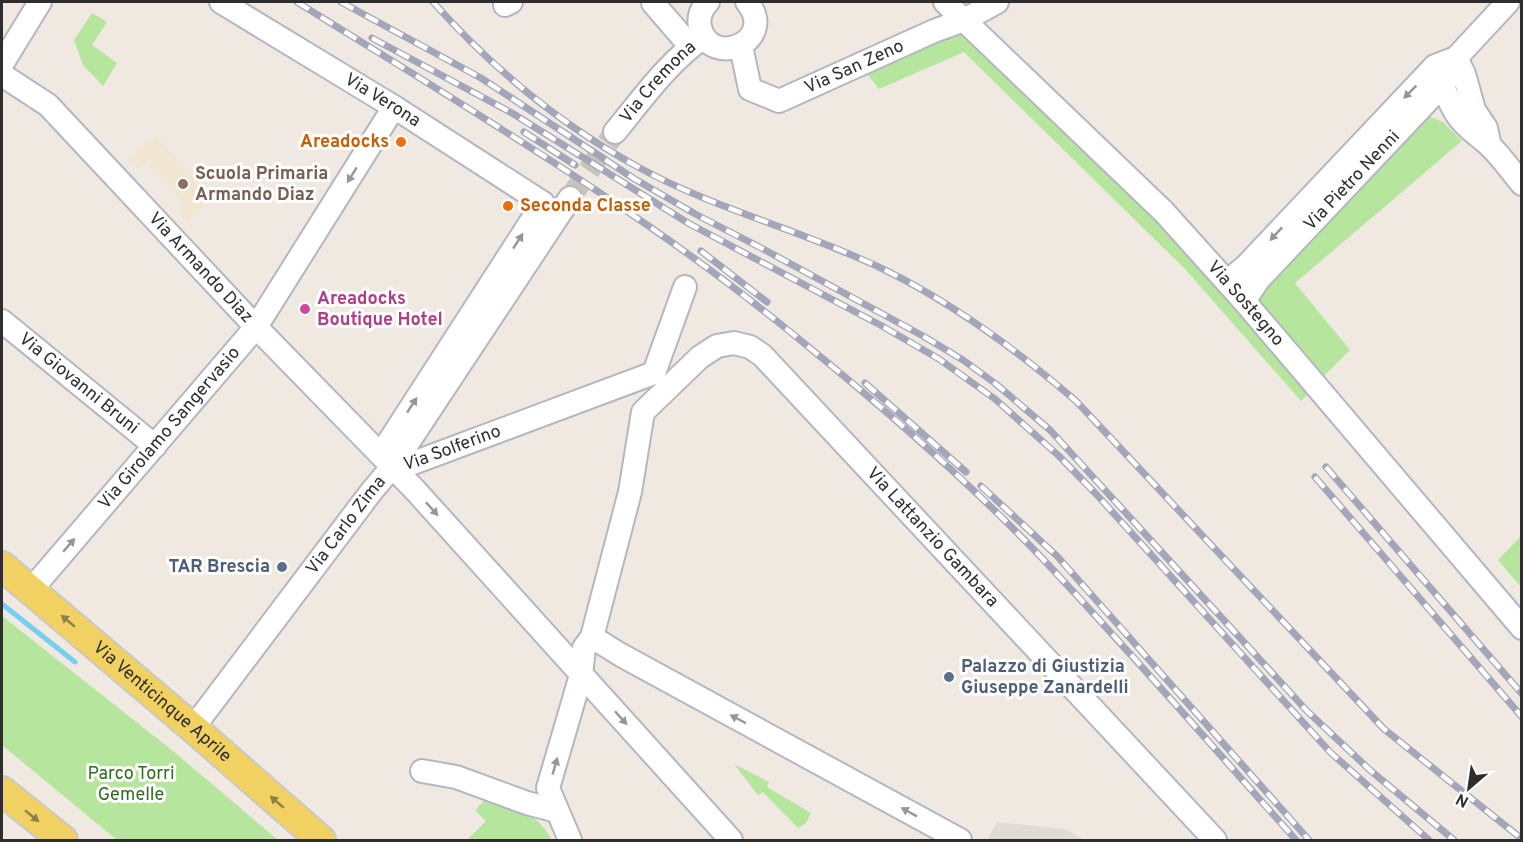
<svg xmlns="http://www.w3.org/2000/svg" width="1523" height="842" font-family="Overpass,sans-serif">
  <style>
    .education { fill: #f0e6d1 }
    .green { fill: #b6e59e }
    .plaza { fill: #dfdcd8 }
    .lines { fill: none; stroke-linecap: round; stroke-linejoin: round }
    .stream { stroke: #75cff0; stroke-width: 5 }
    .minor-tunnel { stroke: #c8c4bd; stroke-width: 22; stroke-dasharray: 22 11; stroke-linecap: butt }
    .minor-casing { stroke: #b4b7c1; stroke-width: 26 }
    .major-casing { stroke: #c9c9c9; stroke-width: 32 }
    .minor { stroke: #fff; stroke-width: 22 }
    .major { stroke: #f2d163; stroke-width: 28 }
    .rail-casing { stroke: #a3a6b8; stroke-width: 7 }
    .rail { stroke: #fff; stroke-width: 4.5; stroke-dasharray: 14; stroke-linecap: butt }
    .oneway { fill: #969696 }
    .oneway2 { fill: #908048 }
    .food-dot { fill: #e8710a; stroke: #fff; stroke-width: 2 }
    .education-dot { fill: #8d6e63; stroke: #fff; stroke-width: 2 }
    .hotel-dot { fill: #d1479c; stroke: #fff; stroke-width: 2 }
    .service-dot { fill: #5c6f8a; stroke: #fff; stroke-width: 2 }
    .labels { text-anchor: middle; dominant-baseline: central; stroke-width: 6; stroke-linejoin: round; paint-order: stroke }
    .street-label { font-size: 18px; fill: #2e2e2e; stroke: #fff }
    .food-label { font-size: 18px; font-weight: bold; fill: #c56008; stroke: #fff; text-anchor: end }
    .education-label { font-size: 18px; font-weight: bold; fill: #785e54; stroke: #fff; text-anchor: start }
    .hotel-label { font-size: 18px; font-weight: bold; fill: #b23c85; stroke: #fff; text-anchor: start }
    .service-label { font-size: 18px; font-weight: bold; fill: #4e5e75; stroke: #fff; text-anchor: end }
    .park-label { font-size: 18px; fill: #2c6e1b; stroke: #fff }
  </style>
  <rect width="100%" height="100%" fill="#efe9e1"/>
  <path class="education" d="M155,135L213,198L187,222L178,212L186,205L147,163L138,169L130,159Z"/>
  <path class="green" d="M92,13L107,22L92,45L117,63L103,86L83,65L74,40Z
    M968,33L1150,211L1309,393L1301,401L1186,270L964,52L879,89L863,69L908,51Z
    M1431,117L1443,122L1462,141L1295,283L1350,350L1322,378L1260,304L1258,296L1419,120Z
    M1521,536V587L1498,560Z
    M2,616L173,751L278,840H117L2,745Z
    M734,764L769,782L767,787L811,813L806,823L798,828L763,792L758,795Z
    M485,800C517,810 534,809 552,840H467L486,821L475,810Z"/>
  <path class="plaza" d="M997,822L1065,829L1084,840H987Z"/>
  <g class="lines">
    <path class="stream" d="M2,604L75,662"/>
    <path class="minor-tunnel" d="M570,198L615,132"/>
    <g class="minor-casing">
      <g id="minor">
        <path id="s1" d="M221,2L394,107L543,203L381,454"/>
        <path d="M708,2C701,9 698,17 700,27C710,70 779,41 747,2"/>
        <path id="s2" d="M945,2L1164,212L1244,301L1522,628"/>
        <path d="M653,3L685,40L688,48"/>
        <path d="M505,5L511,2"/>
        <path id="s3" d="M741,46L750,89L779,101L934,31L964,20L997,2"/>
        <path d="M1456,58L1464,74L1474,110L1486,128L1489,142"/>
        <path d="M2,64L40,2"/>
        <path id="s4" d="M2,75L48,105L256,327L415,490L731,840"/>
        <path d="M1435,76C1447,88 1449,107 1461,120C1469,130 1479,136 1489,145C1501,156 1511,171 1522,184"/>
        <path id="s5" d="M615,132C642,99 669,61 704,37"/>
        <path d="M1227,282L1246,266L1435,66L1456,58"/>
        <path id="s6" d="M1244,301L1259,279L1433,95L1443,88L1456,58L1508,2"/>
        <path id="s7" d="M2,321L155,446"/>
        <path id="s8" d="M392,467L413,463L654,373L685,287"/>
        <path id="s9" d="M31,590L256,327L394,107"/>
        <path d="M592,637L621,655L960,840"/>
        <path id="s10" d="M193,728L371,492L392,467L570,198"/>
        <path d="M422,771L456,777L527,803L557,811"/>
        <path id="s11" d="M570,840L548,788L581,675L584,648L592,637L630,492L643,412L700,357L717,346L734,343L750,347L762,355L1215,840"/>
      </g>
    </g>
    <g class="major-casing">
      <g id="major">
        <path id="s12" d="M2,566L193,728L321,840"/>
        <path d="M2,791L63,840"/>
      </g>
    </g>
    <use href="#minor" class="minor"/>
    <use href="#major" class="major"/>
    <g class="rail-casing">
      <path id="rail" d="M297,2C470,110 647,213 805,344C886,410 967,480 1040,556C1128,649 1211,745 1296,840
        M341,2L481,78L633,178L697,215L765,250L923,336L963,360L996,384L1050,430L1307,711L1371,771L1454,840
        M433,2C491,67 561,125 638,167C716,210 805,231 885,270C956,305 1017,350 1076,401L1384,729L1522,839
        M372,38L512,113L688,223L882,326L939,359L995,399L1059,456L1097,495L1330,752L1429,840
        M524,132L575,165
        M701,251L767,302
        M865,383L966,472
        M1326,467L1522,694
        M1315,477L1522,717
        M981,486L1057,556L1309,840"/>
    </g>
    <use href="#rail" class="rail"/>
  </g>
  <defs><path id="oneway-solid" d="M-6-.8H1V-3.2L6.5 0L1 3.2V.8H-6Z" transform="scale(1.5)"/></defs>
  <g class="oneway">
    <use href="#oneway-solid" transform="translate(1410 92) rotate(135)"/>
    <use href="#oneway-solid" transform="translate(352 175) rotate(122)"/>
    <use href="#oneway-solid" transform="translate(1276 234) rotate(133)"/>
    <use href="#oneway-solid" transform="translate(518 241) rotate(-57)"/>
    <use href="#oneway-solid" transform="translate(412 405) rotate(-57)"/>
    <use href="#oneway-solid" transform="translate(432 509) rotate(48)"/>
    <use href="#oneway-solid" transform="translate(69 545) rotate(-49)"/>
    <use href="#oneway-solid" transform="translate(621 718) rotate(48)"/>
    <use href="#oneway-solid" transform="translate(738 719) rotate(-152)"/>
    <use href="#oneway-solid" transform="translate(555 766) rotate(-74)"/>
    <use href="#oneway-solid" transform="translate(909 812) rotate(-151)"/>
  </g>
  <g class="oneway2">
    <use href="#oneway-solid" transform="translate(68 621) rotate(-140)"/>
    <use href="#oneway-solid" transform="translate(277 802) rotate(-139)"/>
    <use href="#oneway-solid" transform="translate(32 816) rotate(39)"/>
  </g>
  <g class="food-dot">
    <circle cx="401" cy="142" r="6"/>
    <circle cx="508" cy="206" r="6"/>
  </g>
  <circle class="education-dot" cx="183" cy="184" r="6"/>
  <circle class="hotel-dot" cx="305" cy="309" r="6"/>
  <g class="service-dot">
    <circle cx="282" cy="567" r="6"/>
    <circle cx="949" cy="677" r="6"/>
  </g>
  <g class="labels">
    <g class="street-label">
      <text stroke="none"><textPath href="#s3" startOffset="158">Via San Zeno</textPath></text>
      <text stroke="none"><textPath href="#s5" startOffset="66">Via Cremona</textPath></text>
      <text stroke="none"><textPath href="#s1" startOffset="189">Via Verona</textPath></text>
      <text stroke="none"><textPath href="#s6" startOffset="162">Via Pietro Nenni</textPath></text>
      <text stroke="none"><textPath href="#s4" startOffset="278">Via Armando Diaz</textPath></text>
      <text stroke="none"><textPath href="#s2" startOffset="426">Via Sostegno</textPath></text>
      <text stroke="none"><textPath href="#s7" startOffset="99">Via Giovanni Bruni</textPath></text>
      <text stroke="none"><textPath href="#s9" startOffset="213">Via Girolamo Sangervasio</textPath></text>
      <text stroke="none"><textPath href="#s8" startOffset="63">Via Solferino</textPath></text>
      <text stroke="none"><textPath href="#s10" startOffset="254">Via Carlo Zima</textPath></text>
      <text stroke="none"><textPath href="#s11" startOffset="843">Via Lattanzio Gambara</textPath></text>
      <text stroke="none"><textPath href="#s12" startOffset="210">Via Venticinque Aprile</textPath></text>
    </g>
    <g class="food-label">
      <text x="389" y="142">Areadocks</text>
      <text x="520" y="206" text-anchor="start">Seconda Classe</text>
    </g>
    <g class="education-label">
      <text x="195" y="174">Scuola Primaria<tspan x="195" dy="21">Armando Diaz</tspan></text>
    </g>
    <g class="hotel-label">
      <text x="317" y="299">Areadocks<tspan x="317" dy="21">Boutique Hotel</tspan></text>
    </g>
    <g class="service-label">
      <text x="270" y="567">TAR Brescia</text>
      <text x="961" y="667" text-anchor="start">Palazzo di Giustizia<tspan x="961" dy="21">Giuseppe Zanardelli</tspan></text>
    </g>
    <g class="park-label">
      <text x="131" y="774">Parco Torri<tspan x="131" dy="21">Gemelle</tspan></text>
    </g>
  </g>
  <rect width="1523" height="842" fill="none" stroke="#2e2e2e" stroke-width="6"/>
  <g transform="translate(1469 788) rotate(209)" stroke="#ffffff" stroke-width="4.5" paint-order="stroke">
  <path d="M0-4.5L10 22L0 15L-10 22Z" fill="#2e2e2e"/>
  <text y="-9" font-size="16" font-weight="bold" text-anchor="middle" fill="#2e2e2e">N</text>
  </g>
</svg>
